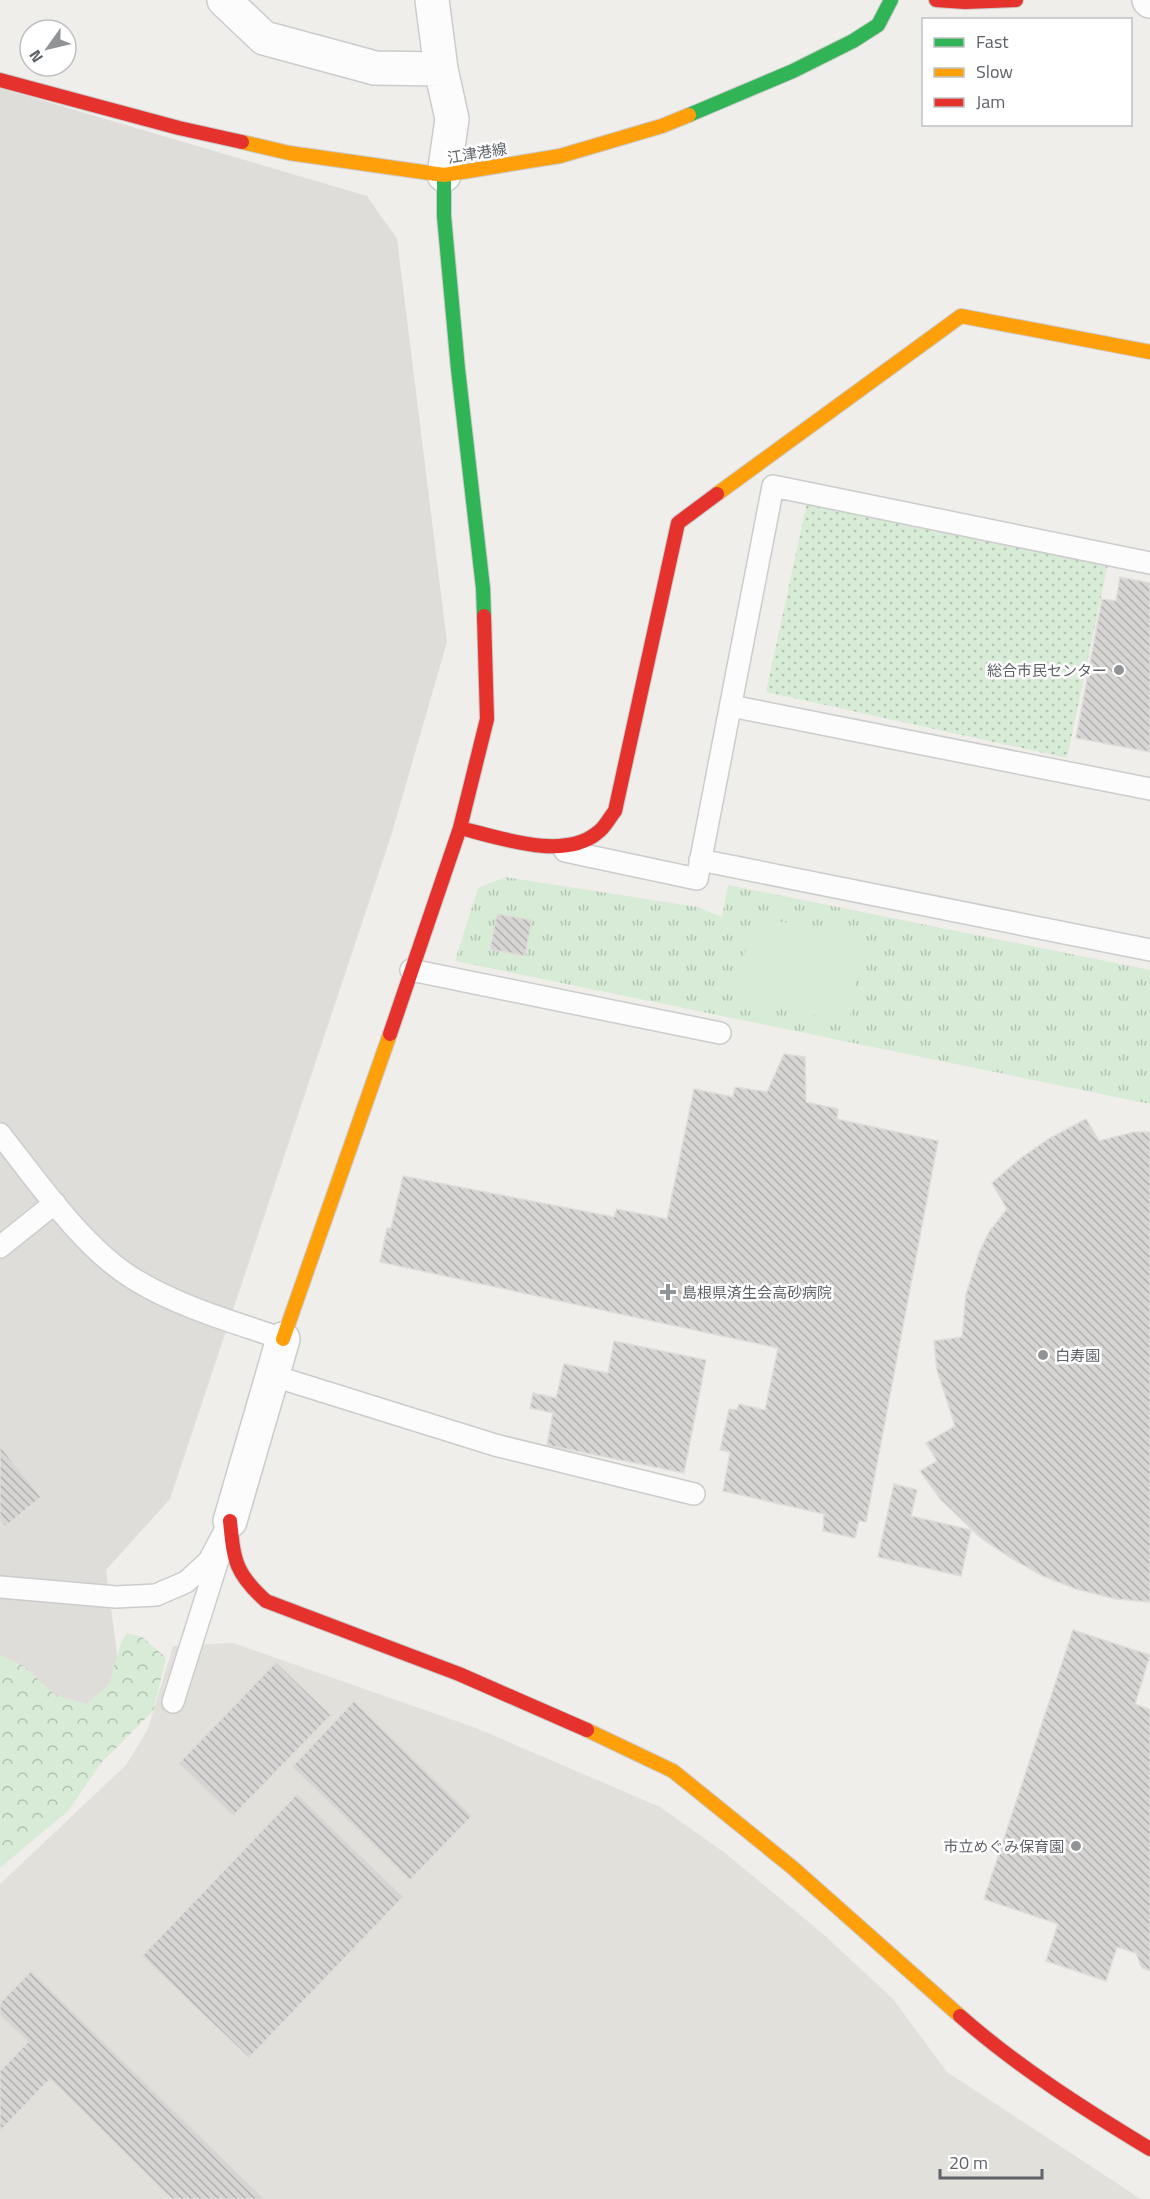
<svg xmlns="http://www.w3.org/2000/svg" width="1150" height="2199" font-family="'Titillium Web','Noto Sans JP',sans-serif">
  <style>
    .industrial { fill: #dfddda }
    .education { fill: #e2e0da }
    .grass { fill: url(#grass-dots) }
    .forest { fill: url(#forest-crowns) }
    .park { fill: url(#park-tufts) }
    .pitch { fill: #d8ebd6 }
    .building { fill: url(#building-back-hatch); stroke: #deddd9; stroke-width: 1.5 }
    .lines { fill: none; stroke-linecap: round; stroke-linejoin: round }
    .lane-casing { stroke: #cbcccc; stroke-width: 24 }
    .street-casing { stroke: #cbcccc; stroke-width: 36 }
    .fast-casing { stroke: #cacacb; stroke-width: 16 }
    .slow-casing { stroke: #cacacb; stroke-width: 16 }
    .jam-casing { stroke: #cacacb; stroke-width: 16 }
    .lane { stroke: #fdfcfc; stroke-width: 21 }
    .street { stroke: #fdfcfc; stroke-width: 33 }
    .fast { stroke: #30b455; stroke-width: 14 }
    .slow { stroke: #ff9f0a; stroke-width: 14 }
    .jam { stroke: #e5322d; stroke-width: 14 }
    .poi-dot { fill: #919496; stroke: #fff; stroke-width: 2 }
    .labels { text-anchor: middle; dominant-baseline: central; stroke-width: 5; stroke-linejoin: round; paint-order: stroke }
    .street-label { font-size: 15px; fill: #5f6368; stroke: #fff }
    .poi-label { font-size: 15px; fill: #5f6368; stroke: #fff; text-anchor: end }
  </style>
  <defs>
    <pattern id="grass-dots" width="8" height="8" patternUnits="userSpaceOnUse" patternTransform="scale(1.5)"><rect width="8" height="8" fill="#d8ebd6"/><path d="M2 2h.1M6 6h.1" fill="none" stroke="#b2c2b1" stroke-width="1.8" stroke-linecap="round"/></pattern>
    <pattern id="forest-crowns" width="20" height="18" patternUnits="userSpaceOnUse" patternTransform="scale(1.5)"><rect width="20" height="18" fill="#d8ebd6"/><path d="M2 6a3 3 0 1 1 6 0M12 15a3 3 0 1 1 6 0" fill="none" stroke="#b2c2b1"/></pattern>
    <pattern id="park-tufts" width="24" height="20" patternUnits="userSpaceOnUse" patternTransform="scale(1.5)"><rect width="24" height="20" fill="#d8ebd6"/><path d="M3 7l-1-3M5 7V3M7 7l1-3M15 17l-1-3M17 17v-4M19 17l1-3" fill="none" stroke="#b2c2b1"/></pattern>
    <pattern id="building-back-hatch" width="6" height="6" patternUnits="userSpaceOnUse" patternTransform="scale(1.5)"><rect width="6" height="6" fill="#d6d5d3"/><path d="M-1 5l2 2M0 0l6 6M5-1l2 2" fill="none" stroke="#b1b0af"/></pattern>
  </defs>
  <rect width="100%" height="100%" fill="#efeeea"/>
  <path class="industrial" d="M0,88L367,196L397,239L447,642L391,836L170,1499L106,1570L122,1691L0,1830Z"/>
  <path class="education" d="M233,1643L476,1728L660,1807L725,1853L822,1933L893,1999L947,2072L1141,2199H0V1884L126,1765L148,1729L173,1646Z"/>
  <path class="grass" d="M808,498L1108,564L1067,758L766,692Z"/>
  <path class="forest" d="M127,1633L142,1637L166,1658L153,1711L101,1763L69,1810L0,1868V1655L24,1666L55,1695L87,1704L109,1684L121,1643Z"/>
  <path class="park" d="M505,877L698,907L722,917L728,885L1150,970V1104L455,961L478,888Z"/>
  <path class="pitch" d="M752,916L864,938L849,1022L736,1000Z"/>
  <path class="building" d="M1120,577L1150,583V752L1076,738L1102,599L1116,601Z
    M497,914L532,920L525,956L490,949Z
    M784,1054L805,1057L806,1102L838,1109L837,1119L938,1141L866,1522L859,1521L855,1538L823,1531L824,1514L723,1491L730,1452L720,1450L729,1409L737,1410L739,1404L765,1410L778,1348L380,1262L387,1228H391L403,1176L614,1217L617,1209L667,1219L694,1089L733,1097L735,1087L767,1092Z
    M1086,1119L1099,1141L1134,1132H1150V1602L1116,1599L1076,1589L1043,1576L1011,1558L982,1539L941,1500L920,1471L937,1461L926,1443L955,1426L937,1370L934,1341L962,1337L966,1294L979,1253L989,1232L1007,1209L992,1183L1021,1158L1050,1138Z
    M614,1341L706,1360L684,1473L547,1445L553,1413L530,1408L533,1393L556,1398L564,1364L608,1373Z
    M0,1446L41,1497L5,1527L0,1520Z
    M894,1484L917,1490L911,1516L971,1530L961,1576L878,1557Z
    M1073,1630L1150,1655L1135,1704L1150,1710V1971L1142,1968L1136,1953L1117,1947L1106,1981L1046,1961L1058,1924L984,1899Z
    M276,1662L331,1715L233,1816L179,1763Z
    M354,1701L472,1816L410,1880L292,1767Z
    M297,1794L403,1897L249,2058L142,1956Z
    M31,1971L264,2199H172L50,2079L0,2131V2071L28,2042L0,2015V2003Z"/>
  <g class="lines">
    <g class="lane-casing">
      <path id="lane" d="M731,706L1150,789
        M565,851L697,879L773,486L1150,563
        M700,860L1150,950
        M411,970L720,1033
        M0,1134C37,1181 83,1248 134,1279C179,1307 234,1322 283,1339
        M0,1247L55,1203
        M274,1376L495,1445L694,1494
        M0,1587L116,1597L156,1595L186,1582L209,1561L229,1523
        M173,1702L220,1553"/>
    </g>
    <g class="street-casing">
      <path id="street" d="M224,0L264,38L375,68L441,69
        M432,0L441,69L452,119L444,175
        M1149,0L1150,1
        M230,1521L283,1339"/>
    </g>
    <g class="fast-casing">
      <path id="fast" d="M689,115L793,71L853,41L878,25L891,0
        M444,175V216L458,369L483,588L484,616"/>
    </g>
    <g class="slow-casing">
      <path id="slow" d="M242,142L289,153L444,175L560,156L662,126L689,115
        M717,494L961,316L1150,352
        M283,1339L390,1034
        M587,1730L673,1771L793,1868L960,2016"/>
    </g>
    <g class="jam-casing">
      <path id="jam" d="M936,0L965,2L1016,0
        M0,80L179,128L242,142
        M460,828C498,837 563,861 597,833C605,828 609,818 615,811L678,523L717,494
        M390,1034L460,828L487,719L484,616
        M230,1521C234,1561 235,1573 266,1601L459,1674L587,1730
        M960,2016C1018,2067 1084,2109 1150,2149"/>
    </g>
    <use href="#lane" class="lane"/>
    <use href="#street" class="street"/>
    <use href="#fast" class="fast"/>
    <use href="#slow" class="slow"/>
    <use href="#jam" class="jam"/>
  </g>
  <g class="poi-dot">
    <circle cx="1119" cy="670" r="6"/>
    <path d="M665 1283h6v6h6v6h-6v6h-6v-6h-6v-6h6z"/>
    <circle cx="1043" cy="1355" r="6"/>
    <circle cx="1076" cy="1846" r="6"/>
  </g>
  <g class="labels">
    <g class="street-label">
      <text transform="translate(477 153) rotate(-9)">江津港線</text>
    </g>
    <g class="poi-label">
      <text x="1107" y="670">総合市民センター</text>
      <text x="682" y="1292" text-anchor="start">島根県済生会高砂病院</text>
      <text x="1055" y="1355" text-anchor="start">白寿園</text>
      <text x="1064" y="1846">市立めぐみ保育園</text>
    </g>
  </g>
  <rect x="922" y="18" width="210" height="108" fill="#ffffff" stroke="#bfc1c3" stroke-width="1.5"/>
  <rect x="934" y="38" width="30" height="9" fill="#30b455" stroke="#bfc1c3" stroke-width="1.5"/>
  <text x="976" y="48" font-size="18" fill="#5f6368">Fast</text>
  <rect x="934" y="68" width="30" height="9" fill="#ff9f0a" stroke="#bfc1c3" stroke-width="1.5"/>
  <text x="976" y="78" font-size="18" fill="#5f6368">Slow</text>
  <rect x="934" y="98" width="30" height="9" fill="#e5322d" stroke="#bfc1c3" stroke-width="1.5"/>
  <text x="976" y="108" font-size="18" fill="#5f6368">Jam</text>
  <g transform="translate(48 48) rotate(236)"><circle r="28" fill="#ffffff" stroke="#bfc1c3" stroke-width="1.5"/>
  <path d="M0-4.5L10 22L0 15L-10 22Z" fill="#919496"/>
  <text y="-9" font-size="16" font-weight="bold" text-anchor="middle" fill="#5f6368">N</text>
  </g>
  <path d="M940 2169v9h102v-9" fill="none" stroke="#5f6368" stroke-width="3"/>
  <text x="949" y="2169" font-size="18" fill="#5f6368" stroke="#ffffff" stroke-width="4.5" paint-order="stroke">20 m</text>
</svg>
